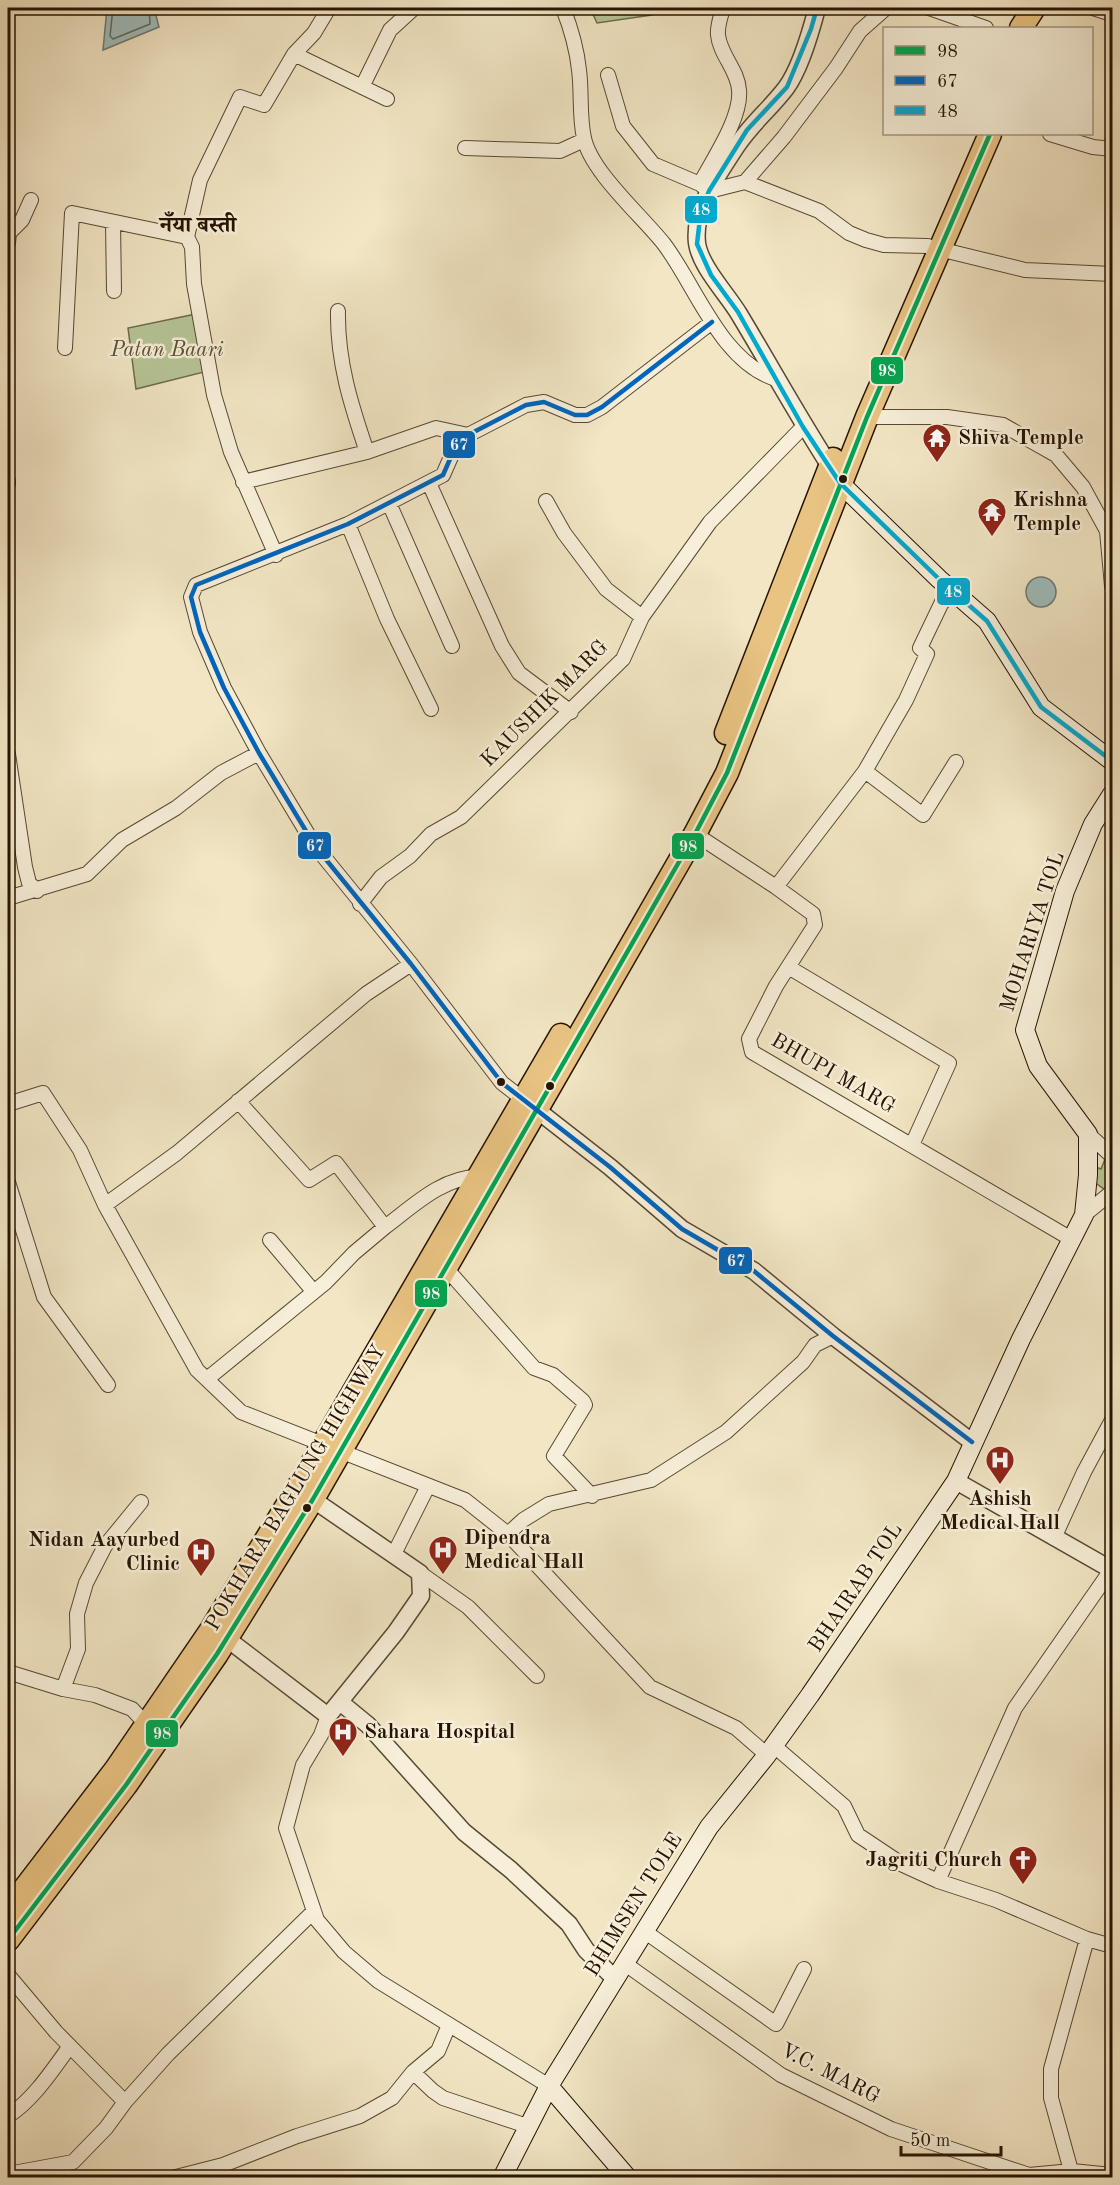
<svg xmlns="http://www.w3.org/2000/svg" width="1120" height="2185" font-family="'Old Standard TT','Noto Serif Devanagari',serif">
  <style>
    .green { fill: #b6c697; stroke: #6e6c4c; stroke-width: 1.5 }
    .water { fill: #9fbdbd; stroke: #6f7972; stroke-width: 1.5 }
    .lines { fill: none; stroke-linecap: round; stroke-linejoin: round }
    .shore { stroke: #62685f; stroke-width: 1.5 }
    .minor-casing { stroke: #594832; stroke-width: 16 }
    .tertiary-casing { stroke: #594832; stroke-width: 19 }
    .secondary-casing { stroke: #261301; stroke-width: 20 }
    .trunk-casing { stroke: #261301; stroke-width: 25 }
    .minor { stroke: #f7efd9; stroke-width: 14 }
    .tertiary { stroke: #f7efd9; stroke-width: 16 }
    .secondary { stroke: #f7efd9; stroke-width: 18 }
    .trunk { stroke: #e9c382; stroke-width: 22 }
    .bus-1-casing { stroke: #f7efd9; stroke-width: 9 }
    .bus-2-casing { stroke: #f7efd9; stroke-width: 9 }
    .bus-3-casing { stroke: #f7efd9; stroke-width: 9 }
    .bus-1 { stroke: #00a651; stroke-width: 4.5 }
    .bus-2 { stroke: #0065bd; stroke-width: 4.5 }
    .bus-3 { stroke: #00a9ce; stroke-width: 4.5 }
    .bus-dot { fill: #261301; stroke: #f7efd9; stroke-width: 2 }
    .labels { text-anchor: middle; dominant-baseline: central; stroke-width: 5; stroke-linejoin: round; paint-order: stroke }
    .park-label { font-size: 21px; font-style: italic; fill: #585236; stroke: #f7efd9 }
    .poi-label { font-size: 21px; font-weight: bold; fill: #261301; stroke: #f7efd9; text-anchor: start }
    .street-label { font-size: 21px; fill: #261301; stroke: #f7efd9 }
    .neighbourhood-label { font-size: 22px; font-weight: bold; fill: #261301; stroke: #f7efd9 }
    .line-badge { stroke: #f7efd9; stroke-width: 2 }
    .badge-label { font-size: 16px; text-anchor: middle; font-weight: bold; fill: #fff }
  </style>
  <rect width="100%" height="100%" fill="#f2e6c4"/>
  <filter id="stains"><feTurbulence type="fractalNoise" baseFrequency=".00333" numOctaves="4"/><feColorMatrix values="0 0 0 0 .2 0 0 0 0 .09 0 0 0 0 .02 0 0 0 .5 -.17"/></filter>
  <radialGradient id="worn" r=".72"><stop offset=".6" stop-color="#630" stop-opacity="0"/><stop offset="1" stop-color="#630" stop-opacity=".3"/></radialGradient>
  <path class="green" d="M590,8H658L652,15L597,23Z
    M196,314L204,372L136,389L128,328Z
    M1105,1159L1112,1166V1189L1108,1192L1093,1181V1166L1101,1169Z"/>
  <path class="water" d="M107,8H154L159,27L103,50Z
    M1026 592a15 15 0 1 1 30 0a15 15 0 1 1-30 0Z"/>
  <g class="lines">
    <path class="shore" d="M113,8L110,36L113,39L150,24L149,8"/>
    <g class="minor-casing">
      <path id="minor" d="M563,8C570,26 577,50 579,70C582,92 579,116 584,138C591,172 642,216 664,244C696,286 721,362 776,379
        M929,8L986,28
        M1093,8L1112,14
        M294,54L387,99
        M608,75L623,126L653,164L700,184L709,191L745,182L784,137L836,68L860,31L886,8
        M362,87L390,30L414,8
        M1050,134L1093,147L1112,149
        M465,148L560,151L584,140
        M745,182L819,211L849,233L866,240L884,245L928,246
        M700,184C713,159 742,117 739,90C738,70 720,55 718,35C717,26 721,16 723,8
        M113,222L114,291
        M187,237L200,180L240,97L264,105L294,54L314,33L329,8
        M8,243L9,233L22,220L31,200
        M939,249L1025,270L1112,274
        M65,348L72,213L187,237L192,247L194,284L214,395L231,452L276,555
        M867,417H947L1003,425L1056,455L1083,487L1107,531L1112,586
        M367,452L436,428L468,435
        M8,481V484
        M243,482L367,452C351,405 337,361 338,311
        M429,483L502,646L519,673L571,712
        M546,501L564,533L606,589L642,617
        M389,503L452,646
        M348,524L387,619L431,709
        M8,754L25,867L29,883L37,891
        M865,771L906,700L927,654L920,648L942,602L956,594
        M695,834L776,887L865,771L923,815L956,762
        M776,887L813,914L815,925L776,986L749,1039L752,1052L1073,1240
        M8,898L87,874L122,840L176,808L221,773L259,753
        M360,904L381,877L410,856L431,834L461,817L623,659L642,617L710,522L803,427
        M790,968L949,1063L912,1145
        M524,1100L502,1083L411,964L315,846L259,753L224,688L200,632L191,597L196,585L348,524L443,475L454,450L468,435L526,405L544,402L575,415H587L602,407L712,322
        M238,1101L309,1180L336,1163L385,1227C412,1207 442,1177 478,1177
        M8,1104L43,1093L80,1150L105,1205L197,1370L241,1412L465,1500L508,1534L650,1687L736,1728L767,1755
        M1088,1134L1112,1156
        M8,1182L44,1297L108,1385
        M105,1205L177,1153L366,994L411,964
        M1084,1215L1112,1192
        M270,1240L314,1292
        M445,1267L534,1368L553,1375L583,1401L585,1405L554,1456L592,1496
        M207,1379L326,1282L354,1253L385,1227
        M508,1534L523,1520L549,1504L651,1480L726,1432L803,1362L815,1345L833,1336
        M1054,1538L1084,1472L1112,1420
        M394,1554L428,1486
        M420,1573L468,1607L537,1676
        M8,1672L63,1689L95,1695L132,1709L147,1725
        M63,1689L78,1649L77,1614L86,1583L105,1546L141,1502
        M328,1716L321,1735L303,1765L286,1828L317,1920L344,1952L378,1981L549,2086
        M773,1745L844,1806L858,1835L903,1865L938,1881L996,1900L1087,1939L1112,1946
        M938,1881L1015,1708L1111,1570
        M644,1931L776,2024L804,1969
        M624,1963L781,2075L891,2129L1029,2175L1072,2171L1112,2175
        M8,1975L56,2032L125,2102L106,2128L73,2162L8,2174
        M413,2072L438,2051L449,2025
        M125,2102L168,2054L313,1912
        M8,2116C33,2100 52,2071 70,2046
        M172,2178L223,2165L297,2136L360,2116L392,2098L413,2072L433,2091L443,2098L527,2126
        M1073,2178L1051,2098V2069L1087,1939"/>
    </g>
    <g class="tertiary-casing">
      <path id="tertiary" d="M817,8C811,31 800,69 786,88C770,109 750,125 736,147C718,175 693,208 697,243C700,266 727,294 739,314C771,367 801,422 835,474
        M528,1103L610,1167L682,1229L754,1271L833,1336L972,1442
        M956,1481L1112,1570
        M226,1638L328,1716L396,1632L421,1596L420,1573L305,1494
        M340,1702L368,1725L464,1832L511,1870L569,1924L586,1950L614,1978"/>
    </g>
    <g class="secondary-casing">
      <path id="secondary" d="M840,483L939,579L987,621L1041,707L1112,761
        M549,2086L628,2178
        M502,2178L549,2086L709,1827L767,1755L810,1695L956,1481L1021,1339L1084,1215L1088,1175V1134L1038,1066L1025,1030L1065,891L1093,824L1112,794"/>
    </g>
    <g class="trunk-casing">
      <path id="trunk" d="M1021,28L1034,8
        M726,733L833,459
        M8,1910L116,1769L211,1630L297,1489L561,1035
        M8,1940L126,1785L217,1654L313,1499L695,834L727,773L867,417L990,134"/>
    </g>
    <use href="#minor" class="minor"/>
    <use href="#tertiary" class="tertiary"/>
    <use href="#secondary" class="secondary"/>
    <use href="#trunk" class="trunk"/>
    <g class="bus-1-casing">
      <path id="bus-1" d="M8,1940L126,1785L217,1654L313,1499L695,834L727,773L867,417L990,134"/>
    </g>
    <g class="bus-2-casing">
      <path id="bus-2" d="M712,322L602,407L587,415H575L544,402L526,405L468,435L454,450L443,475L348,524L196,585L191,597L200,632L224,688L259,753L315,846L411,964L502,1083L610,1167L682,1229L754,1271L833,1336L972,1442"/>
    </g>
    <g class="bus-3-casing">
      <path id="bus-3" d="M817,8L811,29L787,87L747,130L709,191L701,210L697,244L711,275L738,312L803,427L840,483L939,579L987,621L1041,707L1112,761"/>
    </g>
    <use href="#bus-1" class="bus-1"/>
    <use href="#bus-2" class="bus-2"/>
    <use href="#bus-3" class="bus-3"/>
  </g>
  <defs>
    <g id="temple-pin" transform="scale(1.5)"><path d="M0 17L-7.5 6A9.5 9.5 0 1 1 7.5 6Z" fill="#8f2418" stroke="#f7efd9"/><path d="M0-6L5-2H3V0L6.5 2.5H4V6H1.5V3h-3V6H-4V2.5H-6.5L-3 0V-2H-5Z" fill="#fff"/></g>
    <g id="hospital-pin" transform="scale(1.5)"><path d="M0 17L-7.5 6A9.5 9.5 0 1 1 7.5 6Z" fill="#8f2418" stroke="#f7efd9"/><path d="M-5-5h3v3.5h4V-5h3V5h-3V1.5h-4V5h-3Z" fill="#fff"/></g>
    <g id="church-pin" transform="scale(1.5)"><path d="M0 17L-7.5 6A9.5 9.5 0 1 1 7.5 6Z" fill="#8f2418" stroke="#f7efd9"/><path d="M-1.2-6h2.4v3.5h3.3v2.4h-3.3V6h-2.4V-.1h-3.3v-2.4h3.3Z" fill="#fff"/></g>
  </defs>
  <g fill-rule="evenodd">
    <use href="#temple-pin" x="937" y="438"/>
    <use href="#temple-pin" x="992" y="512"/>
    <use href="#hospital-pin" x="1000" y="1460"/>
    <use href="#hospital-pin" x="443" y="1550"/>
    <use href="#hospital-pin" x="201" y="1552"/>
    <use href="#hospital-pin" x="343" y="1732"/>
    <use href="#church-pin" x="1023" y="1860"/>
  </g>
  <g class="bus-dot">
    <circle cx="843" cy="479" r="5"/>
    <circle cx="501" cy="1082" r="5"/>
    <circle cx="550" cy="1086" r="5"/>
    <circle cx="307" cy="1508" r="5"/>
  </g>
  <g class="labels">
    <g class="park-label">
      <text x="167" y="350">Patan Baari</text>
    </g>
    <g class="poi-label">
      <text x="958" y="438">Shiva Temple</text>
      <text x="1013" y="500">Krishna<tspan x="1013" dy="24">Temple</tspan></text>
      <text x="1000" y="1499" text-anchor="middle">Ashish<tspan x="1000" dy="24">Medical Hall</tspan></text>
      <text x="464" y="1538">Dipendra<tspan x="464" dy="24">Medical Hall</tspan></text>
      <text x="180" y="1540" text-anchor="end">Nidan Aayurbed<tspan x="180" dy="24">Clinic</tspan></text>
      <text x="364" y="1732">Sahara Hospital</text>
      <text x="1002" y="1860" text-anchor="end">Jagriti Church</text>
    </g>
    <g class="street-label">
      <text transform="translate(545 704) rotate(-45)">KAUSHIK MARG</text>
      <text transform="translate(1033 932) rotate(-72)">MOHARIYA TOL</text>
      <text transform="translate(833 1074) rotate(30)">BHUPI MARG</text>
      <text transform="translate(296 1488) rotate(-59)">POKHARA BAGLUNG HIGHWAY</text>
      <text transform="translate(856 1588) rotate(-56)">BHAIRAB TOL</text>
      <text transform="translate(634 1905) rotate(-58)">BHIMSEN TOLE</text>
      <text transform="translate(830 2074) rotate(27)">V.C. MARG</text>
    </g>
    <g class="neighbourhood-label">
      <text x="198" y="226">नँया बस्ती</text>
    </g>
  </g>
  <g class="line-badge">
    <rect x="684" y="195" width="34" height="29" rx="6" fill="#00a9ce"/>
    <rect x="870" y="356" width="34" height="29" rx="6" fill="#00a651"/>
    <rect x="442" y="430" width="34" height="29" rx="6" fill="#0065bd"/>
    <rect x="936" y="577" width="35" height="29" rx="6" fill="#00a9ce"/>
    <rect x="297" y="831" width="35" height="29" rx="6" fill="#0065bd"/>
    <rect x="671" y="832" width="34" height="28" rx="6" fill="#00a651"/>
    <rect x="718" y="1246" width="35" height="29" rx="6" fill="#0065bd"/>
    <rect x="414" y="1279" width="34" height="29" rx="6" fill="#00a651"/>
    <rect x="145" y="1719" width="34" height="29" rx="6" fill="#00a651"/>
  </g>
  <g class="badge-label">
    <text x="701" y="215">48</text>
    <text x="887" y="376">98</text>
    <text x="459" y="450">67</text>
    <text x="953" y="597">48</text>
    <text x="315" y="851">67</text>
    <text x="688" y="852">98</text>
    <text x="736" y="1266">67</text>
    <text x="431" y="1299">98</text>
    <text x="162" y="1739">98</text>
  </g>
  <rect width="1120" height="2185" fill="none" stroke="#f2e6c4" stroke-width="30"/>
  <rect x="9" y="9" width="1102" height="2167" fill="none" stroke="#261301" stroke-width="3"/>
  <rect x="15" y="15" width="1090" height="2155" fill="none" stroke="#261301" stroke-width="1.5"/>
  <rect x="883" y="27" width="210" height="108" fill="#f7efd9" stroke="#a39783" stroke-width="1.5"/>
  <rect x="895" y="46" width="30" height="9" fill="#00a651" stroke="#a39783" stroke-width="1.5"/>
  <text x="937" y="57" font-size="18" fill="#261301">98</text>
  <rect x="895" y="76" width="30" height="9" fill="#0065bd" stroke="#a39783" stroke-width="1.5"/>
  <text x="937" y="87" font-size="18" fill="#261301">67</text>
  <rect x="895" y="106" width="30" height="9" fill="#00a9ce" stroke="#a39783" stroke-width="1.5"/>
  <text x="937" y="117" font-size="18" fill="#261301">48</text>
  <path d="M901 2146v9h100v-9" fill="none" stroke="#261301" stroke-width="3"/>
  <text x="910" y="2146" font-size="18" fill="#261301" stroke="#f7efd9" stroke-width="4.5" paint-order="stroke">50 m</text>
  <rect width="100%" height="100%" filter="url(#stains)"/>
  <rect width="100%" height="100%" fill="url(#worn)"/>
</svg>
